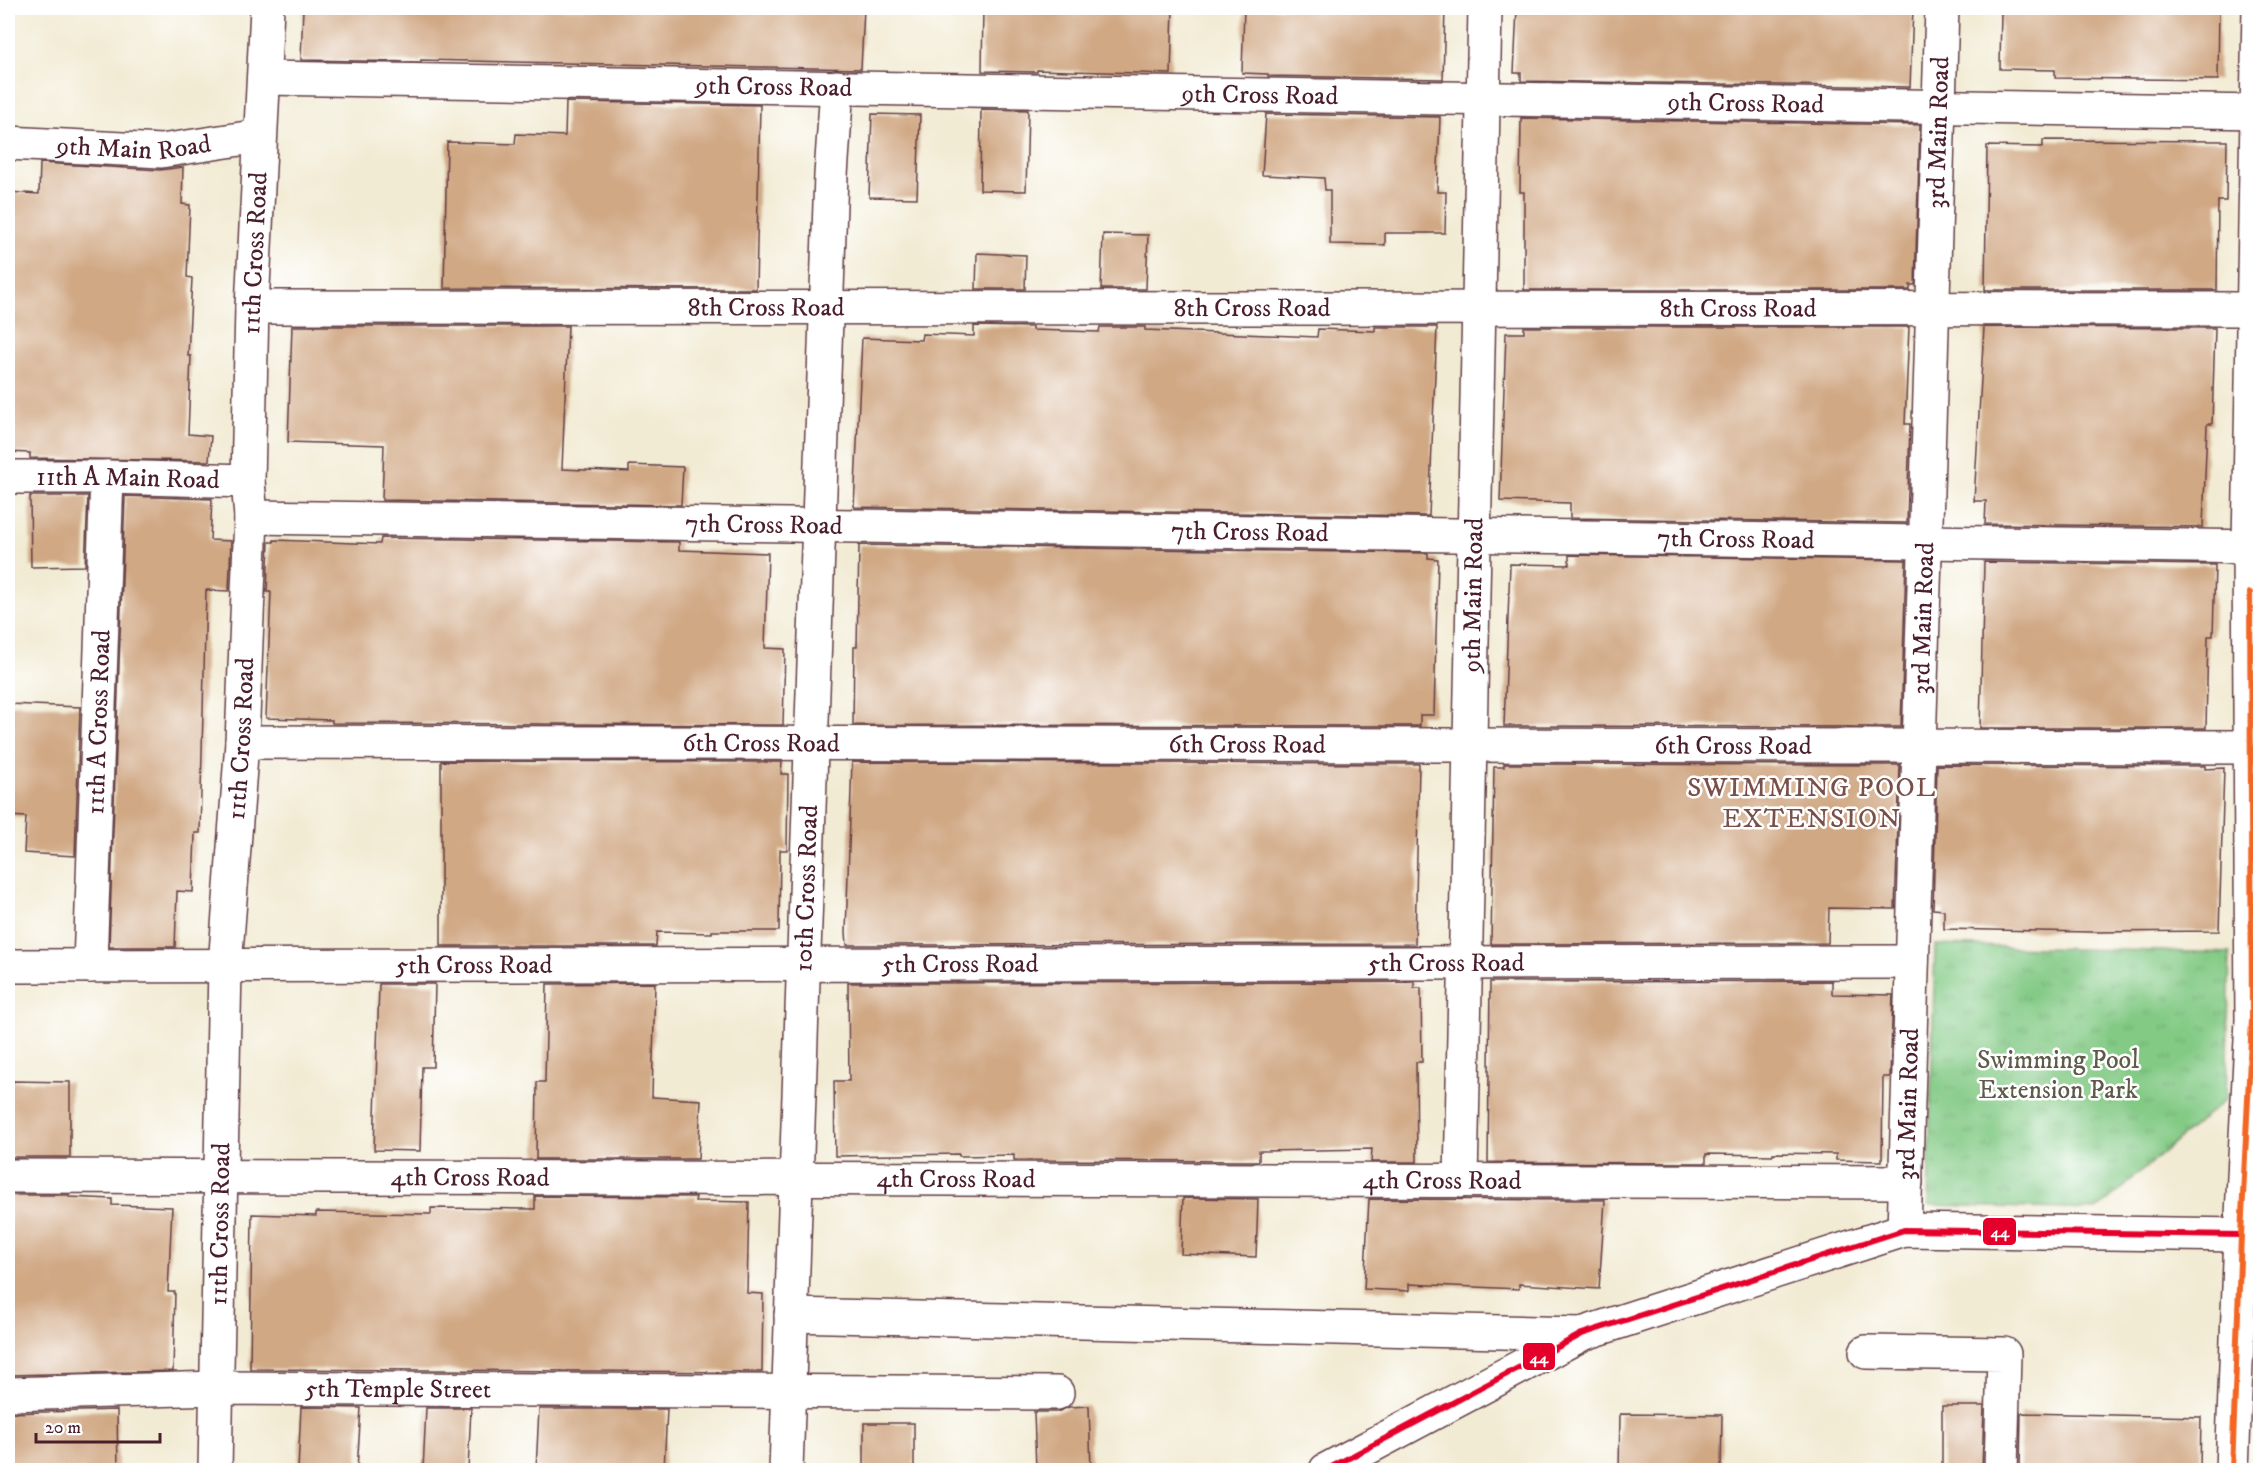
<svg xmlns="http://www.w3.org/2000/svg" width="2268" height="1478" font-family="'IM FELL DW Pica',serif">
  <style>
    .grass { fill: url(#grass-tufts); stroke: #667458; stroke-width: 1.5 }
    .building { fill: #d0a884 }
    .lines { fill: none; stroke-linecap: round; stroke-linejoin: round }
    .minor-casing { stroke: #633e44; stroke-width: 36 }
    .minor { stroke: #fff; stroke-width: 33 }
    .bus-1-casing { stroke: #fff; stroke-width: 10 }
    .bus-2-casing { stroke: #fff; stroke-width: 10 }
    .bus-1 { stroke: #e4002b; stroke-width: 6 }
    .bus-2 { stroke: #f26522; stroke-width: 6 }
    .labels { text-anchor: middle; dominant-baseline: central; stroke-width: 5; stroke-linejoin: round; paint-order: stroke }
    .street-label { font-size: 26px; fill: #4a1f2b; stroke: #fff }
    .park-label { font-size: 26px; fill: #5e5b4a; stroke: #fff }
    .neighbourhood-label { font-size: 27px; letter-spacing: 1.5px; fill: #794f4a; stroke: #fff }
    .line-badge { stroke: #fff; stroke-width: 2 }
    .badge-label { font-size: 16px; text-anchor: middle; font-weight: bold; fill: #fff }
  </style>
  <defs>
    <pattern id="grass-tufts" width="24" height="20" patternUnits="userSpaceOnUse" patternTransform="scale(1.5)"><rect width="24" height="20" fill="#83ca85"/><path d="M3 7l-1-3M5 7V3M7 7l1-3M15 17l-1-3M17 17v-4M19 17l1-3" fill="none" stroke="#73ad73"/></pattern>
  </defs>
  <rect width="100%" height="100%" fill="#fff"/>
  <filter id="ink" filterUnits="userSpaceOnUse"><feTurbulence type="fractalNoise" baseFrequency=".0167" numOctaves="2"/><feDisplacementMap in="SourceGraphic" scale="12" xChannelSelector="R" yChannelSelector="G"/><feConvolveMatrix kernelMatrix="1 2 1 2 8 2 1 2 1" color-interpolation-filters="sRGB"/></filter>
  <filter id="wash" filterUnits="userSpaceOnUse"><feTurbulence type="fractalNoise" baseFrequency=".008" numOctaves="4" result="noise"/><feDisplacementMap in="SourceGraphic" scale="24" xChannelSelector="R" yChannelSelector="G"/><feGaussianBlur stdDeviation="1.35" result="paint"/><feColorMatrix in="noise" values="0 0 0 0 0 0 0 0 0 0 0 0 0 0 0 0 0 1.4 0 .05"/><feComposite in="paint" operator="in"/></filter>
  <g filter="url(#wash)">
    <rect width="100%" height="100%" fill="#f2ebd4"/>
    <path class="grass" d="M1935,945L2230,953L2226,1099L2096,1210L1928,1205Z"/>
    <g id="blocks">
      <path class="building" d="M303,8H864L861,69L421,60V62L301,60Z
        M983,8H1173L1171,74L1037,70V72L982,71Z
        M1244,8H1445L1443,79L1268,76V74L1242,73Z
        M1517,8H1913L1910,87L1521,81V73H1514Z
        M2001,8H2219L2218,80L2055,78V70L2000,69Z
        M566,102L760,105L756,289L444,288L447,142L515,144L516,134L565,136Z
        M981,109L1028,110L1026,191L980,190Z
        M872,114L920,115L917,198L869,197Z
        M1266,114L1440,117L1437,192H1446L1445,233H1385V245L1330,244V190H1325L1324,178L1262,175Z
        M1521,118L1920,125L1915,285H1910V290H1524V192H1520Z
        M2043,140L2227,141L2226,201H2218L2217,290H1985L1987,146L2043,147Z
        M40,163L160,170L183,167L182,204L190,205L187,277L192,278L188,356H191L188,434L211,436L209,461L30,458V453L8,452V192L39,194Z
        M1103,234L1148,235L1146,289H1101Z
        M977,253L1026,255L1025,289H976Z
        M292,326H568L562,469L629,472V465L683,467L681,505L382,500L384,445L288,442Z
        M974,326L1032,327V330L1099,332L1100,327H1145V330L1317,337L1318,329L1375,331V327H1437L1429,516L854,507L862,338L921,340L922,334L974,336Z
        M1524,327H1909L1905,424H1910L1907,523L1570,518V503L1500,501L1506,333H1524Z
        M1984,327L2215,328L2212,424H2207L2203,527L1985,524L1986,501H1974Z
        M30,496H88L85,566L31,567Z
        M125,496L212,499L210,540L231,541L229,591L206,590L200,833H195L193,892L177,891L175,947H109Z
        M381,538L679,542V550L768,553L765,648L785,649L783,725L332,723V720L266,718L271,592H267L269,542H274V540L380,544Z
        M859,545L1428,553V558L1438,559L1434,715H1420V726L853,725L854,647H857Z
        M1569,555L1906,560L1901,727L1504,726L1510,564L1569,565Z
        M1984,562L2215,565L2213,636H2208L2206,728H1980Z
        M8,704L80,707L75,856L24,853L26,817L8,816Z
        M441,761L782,762L781,774H788L787,850H780L779,931H712V933L657,932L656,946H441Z
        M852,762L1419,764L1415,944L847,945L846,932Z
        M1504,764L1900,765L1895,909L1829,908L1828,943L1491,944L1494,767H1504Z
        M1937,765L2205,766V769L2224,768L2219,931L2091,932L1944,929V910L1933,909Z
        M1832,981V994L1893,995L1890,1077H1883L1882,1161L1836,1160V1154L1773,1153V1155L1706,1154V1163L1488,1162L1490,982Z
        M1414,982V988H1421L1422,1062H1416L1417,1162H1371L1372,1149L1259,1151V1161L1014,1160V1155L959,1156V1154L835,1156L834,1081H849L848,983Z
        M655,983L652,1097L701,1100L698,1159H536L537,1082H545L547,984Z
        M379,984H435L433,1067H422L420,1151L374,1150Z
        M13,1081L70,1082V1157H8V1084H13Z
        M10,1195H69V1197L112,1199V1205L172,1207L168,1292H175L173,1371L8,1375V1256Z
        M535,1196L696,1197L695,1201L749,1202L747,1293L763,1294L762,1372L250,1369L252,1214L316,1216V1212L431,1214V1208L535,1209Z
        M1183,1198L1258,1199L1256,1257L1181,1254Z
        M1369,1199L1605,1200L1599,1289L1519,1284V1289L1409,1284V1291L1364,1289Z
        M1089,1406L1091,1470H1036L1034,1412H1057L1069,1407Z
        M1942,1406H1984L1982,1470H1942Z
        M301,1407L361,1408L357,1470H298Z
        M426,1408H471L468,1470H423Z
        M539,1409H667L664,1470H536Z
        M117,1410L118,1470H8V1413Z
        M2021,1413L2201,1417L2200,1470H2020Z
        M1620,1414L1722,1415L1721,1470H1619Z
        M864,1423H914V1470H864Z"/>
    </g>
  </g>
  <g filter="url(#ink)">
    <use href="#blocks" fill-opacity="0" stroke="#633e44" stroke-width="1.5"/>
    <g class="lines">
      <g class="minor-casing">
        <g id="minor">
          <path id="s1" d="M264,78L2260,112"/>
          <path id="s2" d="M8,143L161,151L260,136"/>
          <path id="s3" d="M252,307L2254,309"/>
          <path id="s4" d="M8,477H107L248,481"/>
          <path id="s5" d="M251,517L2260,547"/>
          <path id="s6" d="M242,742L2251,747"/>
          <path id="s7" d="M8,966L1912,962"/>
          <path id="s8" d="M90,966L107,477"/>
          <path id="s9" d="M8,1176L1906,1182"/>
          <path id="s10" d="M1461,1181L1485,8"/>
          <path id="s11" d="M1904,1230L1942,8"/>
          <path d="M791,1315L1581,1334"/>
          <path d="M1866,1352L2004,1354L2001,1470"/>
          <path id="s12" d="M8,1394L217,1388L1057,1393"/>
          <path id="s13" d="M215,1470L225,966L242,742L251,517L248,481L252,307L267,8"/>
          <path id="s14" d="M786,1470L831,175L837,87"/>
          <path d="M1326,1470L1582,1334L1904,1230L2241,1235"/>
          <path d="M2232,1470L2241,1235L2252,1020L2249,545L2259,8"/>
        </g>
      </g>
      <use href="#minor" class="minor"/>
      <g class="bus-1-casing">
        <path id="bus-1" d="M1326,1470L1582,1334L1904,1230L2241,1235"/>
      </g>
      <g class="bus-2-casing">
        <path id="bus-2" d="M2232,1470L2241,1235L2252,1020L2250,593"/>
      </g>
      <use href="#bus-1" class="bus-1"/>
      <use href="#bus-2" class="bus-2"/>
    </g>
  </g>
  <g class="labels">
    <g class="street-label">
      <text stroke="none"><textPath href="#s1" startOffset="510">9th Cross Road</textPath></text>
      <text stroke="none"><textPath href="#s1" startOffset="996">9th Cross Road</textPath></text>
      <text stroke="none"><textPath href="#s1" startOffset="1482">9th Cross Road</textPath></text>
      <text stroke="none"><textPath href="#s11" startOffset="1098">3rd Main Road</textPath></text>
      <text stroke="none"><textPath href="#s2" startOffset="126">9th Main Road</textPath></text>
      <text stroke="none"><textPath href="#s13" startOffset="1218">11th Cross Road</textPath></text>
      <text stroke="none"><textPath href="#s3" startOffset="514">8th Cross Road</textPath></text>
      <text stroke="none"><textPath href="#s3" startOffset="1000">8th Cross Road</textPath></text>
      <text stroke="none"><textPath href="#s3" startOffset="1486">8th Cross Road</textPath></text>
      <text stroke="none"><textPath href="#s4" startOffset="120">11th A Main Road</textPath></text>
      <text stroke="none"><textPath href="#s5" startOffset="513">7th Cross Road</textPath></text>
      <text stroke="none"><textPath href="#s5" startOffset="999">7th Cross Road</textPath></text>
      <text stroke="none"><textPath href="#s5" startOffset="1485">7th Cross Road</textPath></text>
      <text stroke="none"><textPath href="#s10" startOffset="586">9th Main Road</textPath></text>
      <text stroke="none"><textPath href="#s11" startOffset="612">3rd Main Road</textPath></text>
      <text stroke="none"><textPath href="#s8" startOffset="244">11th A Cross Road</textPath></text>
      <text stroke="none"><textPath href="#s13" startOffset="732">11th Cross Road</textPath></text>
      <text stroke="none"><textPath href="#s6" startOffset="519">6th Cross Road</textPath></text>
      <text stroke="none"><textPath href="#s6" startOffset="1005">6th Cross Road</textPath></text>
      <text stroke="none"><textPath href="#s6" startOffset="1491">6th Cross Road</textPath></text>
      <text stroke="none"><textPath href="#s14" startOffset="582">10th Cross Road</textPath></text>
      <text stroke="none"><textPath href="#s7" startOffset="1438">5th Cross Road</textPath></text>
      <text stroke="none"><textPath href="#s7" startOffset="952">5th Cross Road</textPath></text>
      <text stroke="none"><textPath href="#s7" startOffset="466">5th Cross Road</textPath></text>
      <text stroke="none"><textPath href="#s11" startOffset="126">3rd Main Road</textPath></text>
      <text stroke="none"><textPath href="#s9" startOffset="462">4th Cross Road</textPath></text>
      <text stroke="none"><textPath href="#s9" startOffset="948">4th Cross Road</textPath></text>
      <text stroke="none"><textPath href="#s9" startOffset="1434">4th Cross Road</textPath></text>
      <text stroke="none"><textPath href="#s13" startOffset="246">11th Cross Road</textPath></text>
      <text stroke="none"><textPath href="#s12" startOffset="390">5th Temple Street</textPath></text>
    </g>
    <g class="park-label">
      <text x="2058" y="1060">Swimming Pool<tspan x="2058" dy="30">Extension Park</tspan></text>
    </g>
    <g class="neighbourhood-label">
      <text x="1812" y="788">SWIMMING POOL<tspan x="1812" dy="31">EXTENSION</tspan></text>
    </g>
  </g>
  <g class="line-badge">
    <rect x="1982" y="1217" width="35" height="29" rx="6" fill="#e4002b"/>
    <rect x="1522" y="1342" width="34" height="29" rx="6" fill="#e4002b"/>
  </g>
  <g class="badge-label">
    <text x="2000" y="1237">44</text>
    <text x="1539" y="1363">44</text>
  </g>
  <rect width="2268" height="1478" fill="none" stroke="#fff" stroke-width="30"/>
  <path d="M36 1433v9h124v-9" fill="none" stroke="#4a1f2b" stroke-width="3"/>
  <text x="45" y="1433" font-size="18" fill="#4a1f2b" stroke="#ffffff" stroke-width="4.5" paint-order="stroke">20 m</text>
</svg>
